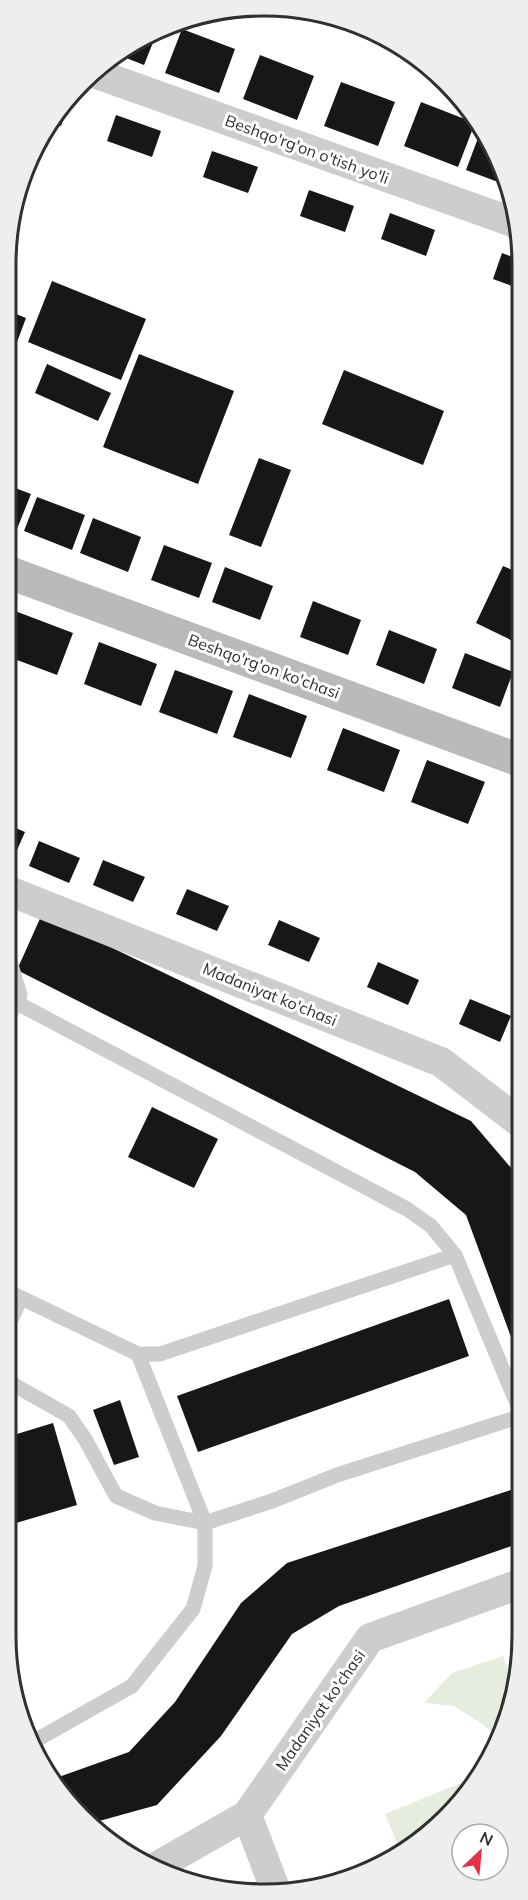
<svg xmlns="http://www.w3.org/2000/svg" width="528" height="1900" font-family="Mulish,sans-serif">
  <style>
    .green { fill: #e7edde }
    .building { fill: #171717 }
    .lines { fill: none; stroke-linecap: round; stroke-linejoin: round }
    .service { stroke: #cdcdcd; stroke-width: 15 }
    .minor { stroke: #cdcdcd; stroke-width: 30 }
    .secondary { stroke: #bababa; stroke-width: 33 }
    .labels { text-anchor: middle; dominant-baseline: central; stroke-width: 6; stroke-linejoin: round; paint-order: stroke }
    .street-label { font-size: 16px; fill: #303030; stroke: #fff }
    .rim { fill: none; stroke: #303030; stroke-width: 3 }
  </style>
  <rect width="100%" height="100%" fill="#fff"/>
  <path class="green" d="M503,1656L516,1689L497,1738L484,1725L454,1706L424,1703L452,1673Z
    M473,1778L474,1780L421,1841L400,1851L385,1814Z"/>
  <path class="building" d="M182,29L235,49L219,93L165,73Z
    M156,35L144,65L116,54L120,50Z
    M260,55L314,76L297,120L243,99Z
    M341,82L395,102L378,146L324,126Z
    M70,100L61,126L49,122V121Z
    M421,102L475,123L458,167L404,146Z
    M116,115L161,131L152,157L107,141Z
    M481,130L496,150L506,185L466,170Z
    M212,151L258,167L248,193L203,177Z
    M309,190L354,206L345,232L300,216Z
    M390,213L435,230L426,256L381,239Z
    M502,253L520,260V289L493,279Z
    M52,281L146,319L121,380L28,342Z
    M11,312L26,318L11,358H10Z
    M139,354L234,391L198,484L103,447Z
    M47,364L111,393L98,421L35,393Z
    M344,370L444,411L423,465L322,424Z
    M259,458L291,470L261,547L229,535Z
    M10,486L31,494L17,529L10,526Z
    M37,497L85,515L72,550L24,531Z
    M93,518L141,537L128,572L80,553Z
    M164,545L212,563L199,598L151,580Z
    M503,566L519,573V644L476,623Z
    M225,567L273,586L260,620L212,602Z
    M313,601L361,620L348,655L300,637Z
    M15,611L73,633L57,675L9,657V627Z
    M389,630L437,649L424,684L376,665Z
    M99,642L157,664L141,706L84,684Z
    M465,653L513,672L500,707L452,688Z
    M175,670L233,691L217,734L159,712Z
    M249,694L307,716L291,758L233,737Z
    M343,728L400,750L384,792L327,770Z
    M427,760L485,782L468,824L411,802Z
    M9,825L25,832L14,857L9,855Z
    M39,841L80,858L69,883L29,866Z
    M103,860L145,877L133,902L93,885Z
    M187,889L229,906L217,931L176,914Z
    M42,914L471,1121L518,1176V1356L466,1215L415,1172L17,970Z
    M279,920L320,938L309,962L268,945Z
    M378,962L419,980L408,1005L367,987Z
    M470,999L511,1016L500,1042L459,1024Z
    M152,1107L218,1139L194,1188L128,1157Z
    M449,1299L469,1356L198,1452L177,1396Z
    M120,1400L139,1457L114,1465L93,1410Z
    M53,1423L77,1505L16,1523L7,1491V1437Z
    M517,1488V1544L339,1606L292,1634L221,1736L157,1805L92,1823L70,1806L53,1779L129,1752L175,1702L241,1603L287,1563Z
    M266,1879L270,1891L247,1893L239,1891L237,1888Z"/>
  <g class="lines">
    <path class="service" d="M17,1003L407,1209L431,1226L455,1255L518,1406
      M8,1016L17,1003L20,995L8,955
      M7,1291L138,1354H160L455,1255
      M7,1328L21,1298
      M138,1354L205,1523
      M7,1379L16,1386L69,1416L85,1439L116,1496L155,1513L205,1523
      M31,1743L132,1686L193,1609L205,1566V1523L272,1501L337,1475L518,1417"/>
    <path class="minor" d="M97,74L518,224
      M9,891L441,1062L518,1121
      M154,1868L247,1815
      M276,1891L247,1815L370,1638L517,1585"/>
    <path class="secondary" d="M10,573L519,760"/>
  </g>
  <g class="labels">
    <g class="street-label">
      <text transform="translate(307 149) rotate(20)">Beshqo'rg'on o'tish yo'li</text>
      <text transform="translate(264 666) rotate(20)">Beshqo'rg'on ko'chasi</text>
      <text transform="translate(270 994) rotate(22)">Madaniyat ko'chasi</text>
      <text transform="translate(320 1710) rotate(-55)">Madaniyat ko'chasi</text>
    </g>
  </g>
  <path d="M0 0H528V1900H0ZM264 16H264A248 248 0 0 1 512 264V1636A248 248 0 0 1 264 1884H264A248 248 0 0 1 16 1636V264A248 248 0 0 1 264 16Z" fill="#eee" fill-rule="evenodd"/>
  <path class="rim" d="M264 16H264A248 248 0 0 1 512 264V1636A248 248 0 0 1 264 1884H264A248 248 0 0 1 16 1636V264A248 248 0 0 1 264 16Z"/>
  <g transform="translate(480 1852) rotate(26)"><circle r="28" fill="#ffffff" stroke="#acacac" stroke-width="1.5"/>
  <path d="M0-4.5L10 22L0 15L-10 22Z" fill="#e83146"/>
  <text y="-9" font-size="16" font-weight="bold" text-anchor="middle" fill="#303030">N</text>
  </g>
</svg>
